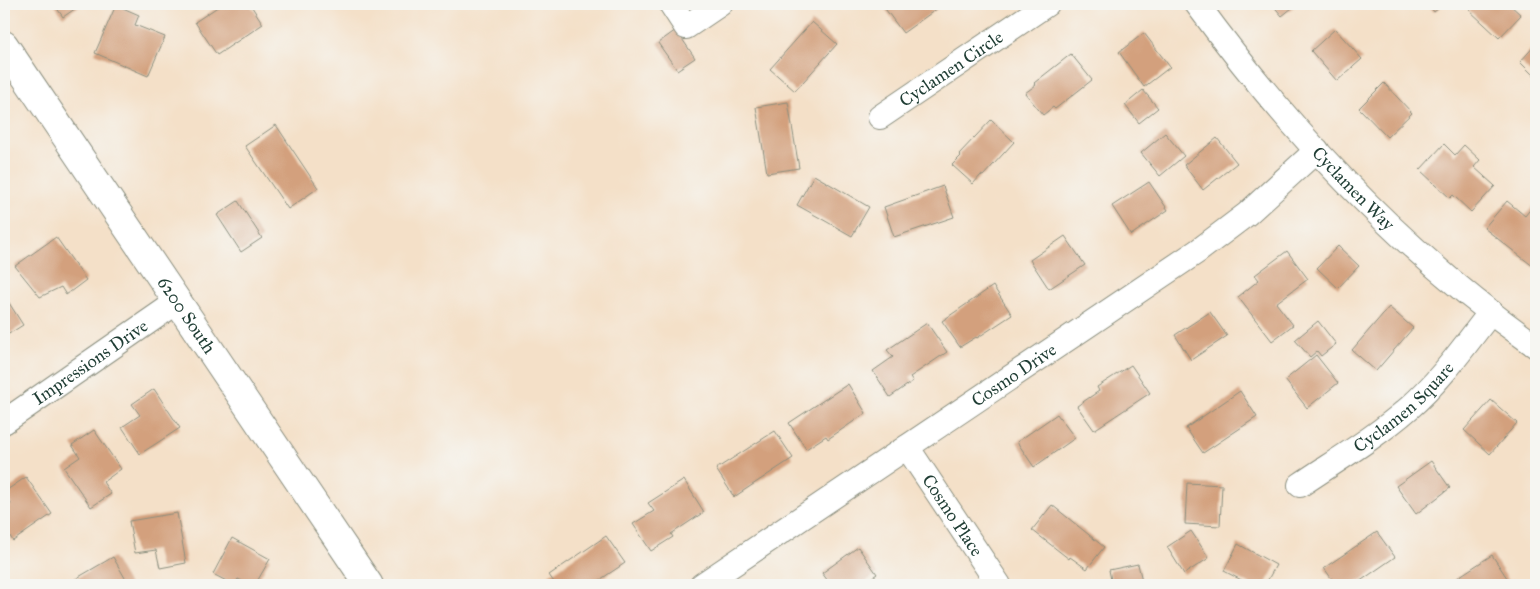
<svg xmlns="http://www.w3.org/2000/svg" width="1540" height="589" font-family="'IM FELL Great Primer',serif">
  <style>
    .building { fill: #d3a07d }
    .lines { fill: none; stroke-linecap: round; stroke-linejoin: round }
    .minor-casing { stroke: #8a8e7e; stroke-width: 26 }
    .major-casing { stroke: #8a8e7e; stroke-width: 30 }
    .minor { stroke: #fff; stroke-width: 24 }
    .major { stroke: #fff; stroke-width: 28 }
    .labels { text-anchor: middle; dominant-baseline: central; stroke-width: 4; stroke-linejoin: round; paint-order: stroke }
    .street-label { font-size: 18px; fill: #1f3d34; stroke: #f6f6f2 }
  </style>
  <rect width="100%" height="100%" fill="#f6f6f2"/>
  <filter id="ink" filterUnits="userSpaceOnUse"><feTurbulence type="fractalNoise" baseFrequency=".02" numOctaves="2"/><feDisplacementMap in="SourceGraphic" scale="10" xChannelSelector="R" yChannelSelector="G"/><feConvolveMatrix kernelMatrix="1 2 1 2 8 2 1 2 1" color-interpolation-filters="sRGB"/></filter>
  <filter id="wash" filterUnits="userSpaceOnUse"><feTurbulence type="fractalNoise" baseFrequency=".0096" numOctaves="4" result="noise"/><feDisplacementMap in="SourceGraphic" scale="20" xChannelSelector="R" yChannelSelector="G"/><feGaussianBlur stdDeviation="1.12" result="paint"/><feColorMatrix in="noise" values="0 0 0 0 0 0 0 0 0 0 0 0 0 0 0 0 0 1.4 0 .05"/><feComposite in="paint" operator="in"/></filter>
  <g filter="url(#wash)">
    <rect width="100%" height="100%" fill="#f4e0c8"/>
    <g id="blocks">
      <path class="building" d="M54,4H82L63,17Z
        M218,4H250L263,24L217,55L195,22L219,6Z
        M886,4H935L938,8L903,33L883,6Z
        M1272,4H1297L1282,16Z
        M1428,4H1444L1434,12Z
        M1475,4H1509L1521,15L1499,38L1469,10Z
        M116,5L139,15L135,25L165,37L148,76L95,53Z
        M812,22L837,44L795,91L770,69Z
        M1335,29L1362,59L1337,81L1311,51Z
        M676,30L695,58L677,70L658,43Z
        M1144,33L1170,67L1144,87L1119,52Z
        M1536,44V78L1520,62Z
        M1071,54L1092,80L1055,109L1053,107L1043,115L1025,93L1036,85L1034,83Z
        M1384,83L1412,113L1387,137L1359,108Z
        M1143,90L1158,108L1139,123L1125,105Z
        M788,102L799,168L767,173L756,107Z
        M991,120L1014,142L983,176L981,175L973,184L952,165L961,156L959,154Z
        M276,125L318,188L288,209L245,146Z
        M1165,133L1184,156L1160,176L1141,153Z
        M1217,138L1237,163L1203,190L1184,165Z
        M1444,144L1455,155L1464,145L1480,160L1474,167L1495,186L1471,212L1453,195L1450,198L1420,170Z
        M814,175L869,207L852,236L797,205Z
        M1149,182L1168,210L1131,235L1112,206Z
        M943,186L954,217L894,237L884,207Z
        M238,201L262,238L241,252L217,215Z
        M1507,201L1525,216L1533,206L1536,210V264L1534,267L1484,228Z
        M1065,236L1085,265L1049,289L1030,260Z
        M56,237L86,280L66,295L61,287L40,297L15,266Z
        M1338,246L1359,266L1338,288L1317,268Z
        M1287,251L1308,279L1276,303L1293,325L1272,341L1238,297L1259,280L1255,275Z
        M993,286L1012,315L977,338L976,337L960,347L942,321Z
        M4,295L23,325L4,337Z
        M1389,307L1413,328L1376,371L1352,350Z
        M1210,312L1227,336L1191,360L1175,335Z
        M1318,321L1336,344L1321,356L1317,351L1310,357L1295,340Z
        M927,323L947,352L910,377L913,381L890,397L873,371L893,357L887,350Z
        M1316,355L1338,383L1307,408L1285,380Z
        M1131,365L1150,393L1094,430L1077,406L1099,391L1097,387Z
        M848,384L866,413L828,439L826,436L806,449L789,423Z
        M154,389L180,428L140,454L122,427L140,415L132,404Z
        M1240,391L1257,417L1203,453L1186,428Z
        M1491,400L1517,423L1490,454L1464,430Z
        M1057,414L1075,438L1034,467L1017,442Z
        M94,430L121,469L103,482L111,494L91,507L64,468L80,457L72,445Z
        M775,431L793,458L734,497L716,469Z
        M1431,461L1450,488L1416,514L1396,486Z
        M26,477L52,514L13,541L4,527V509L11,504L4,492Z
        M684,480L704,512L671,534L673,537L651,551L633,524L654,511L648,503Z
        M1187,483L1222,485L1220,526L1185,524Z
        M1052,505L1104,547L1087,569L1070,557L1069,559L1032,530Z
        M177,513L186,563L160,568L156,550L135,553L129,521Z
        M1191,531L1209,558L1184,574L1167,547Z
        M1377,532L1395,557L1359,582L1358,580L1351,585H1336L1324,568Z
        M606,536L625,563L592,585H556L549,575Z
        M232,538L270,559L255,585H250L238,579L234,585L213,574Z
        M1238,544L1276,565L1265,585H1251L1224,571Z
        M858,547L877,574L861,585H831L822,573Z
        M1492,555L1511,584L1450,585L1458,580L1457,578Z
        M113,557L129,585H65Z
        M1138,564L1143,585H1112L1109,570Z"/>
    </g>
  </g>
  <g filter="url(#ink)">
    <use href="#blocks" fill-opacity="0" stroke="#8a8e7e" stroke-width="1"/>
    <g class="lines">
      <g class="minor-casing">
        <g id="minor">
          <path d="M671,4L686,27L720,4"/>
          <path id="s1" d="M1197,4C1292,134 1404,253 1536,346"/>
          <path id="s2" d="M880,117L1047,4"/>
          <path id="s3" d="M4,422L177,302"/>
          <path id="s4" d="M907,447L999,585"/>
          <path id="s5" d="M1300,485C1337,460 1376,437 1409,408C1441,380 1465,345 1491,312"/>
          <path id="s6" d="M702,585L1198,251L1247,214L1317,150"/>
        </g>
      </g>
      <g class="major-casing">
        <g id="major">
          <path id="s7" d="M4,45L369,585"/>
        </g>
      </g>
      <use href="#minor" class="minor"/>
      <use href="#major" class="major"/>
    </g>
  </g>
  <g class="labels">
    <g class="street-label">
      <text stroke="none"><textPath href="#s2" startOffset="86">Cyclamen Circle</textPath></text>
      <text stroke="none"><textPath href="#s1" startOffset="242">Cyclamen Way</textPath></text>
      <text stroke="none"><textPath href="#s7" startOffset="326">6200 South</textPath></text>
      <text stroke="none"><textPath href="#s3" startOffset="105">Impressions Drive</textPath></text>
      <text stroke="none"><textPath href="#s6" startOffset="376">Cosmo Drive</textPath></text>
      <text stroke="none"><textPath href="#s5" startOffset="130">Cyclamen Square</textPath></text>
      <text stroke="none"><textPath href="#s4" startOffset="82">Cosmo Place</textPath></text>
    </g>
  </g>
  <rect width="1540" height="589" fill="none" stroke="#f6f6f2" stroke-width="20"/>
</svg>
